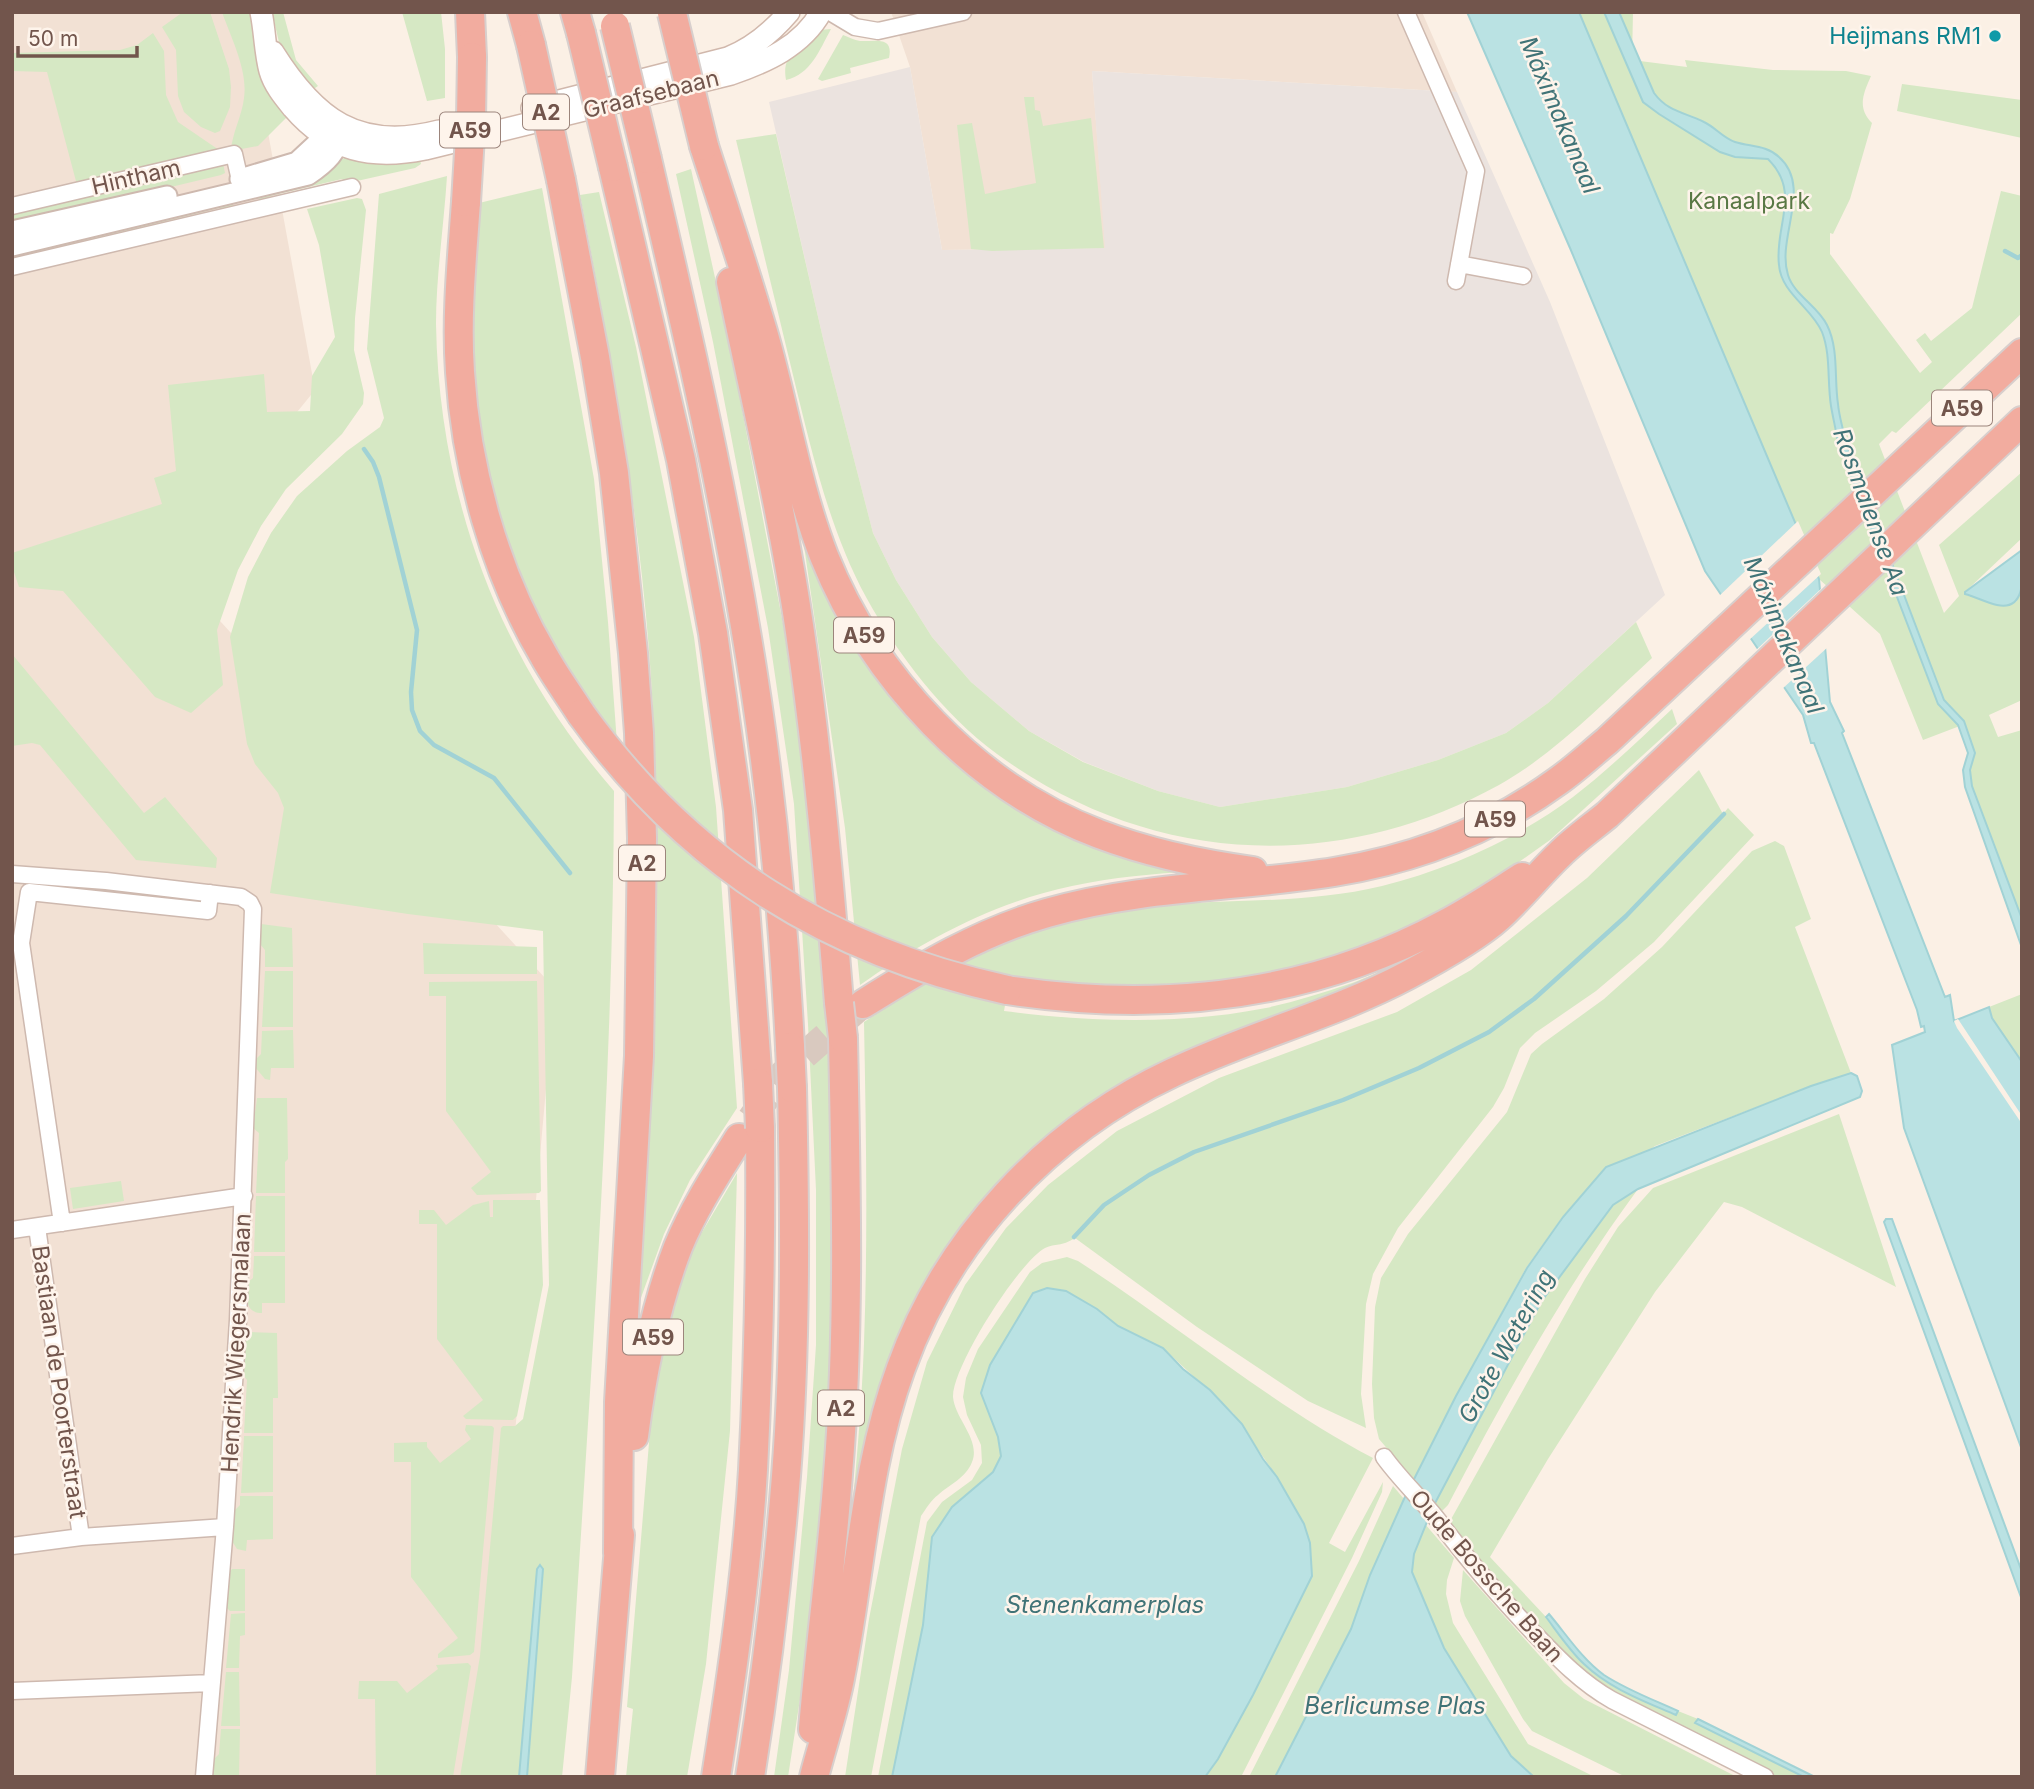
<svg xmlns="http://www.w3.org/2000/svg" width="2034" height="1789" font-family="Inter,sans-serif">
  <style>
    .residential { fill: #f2e1d4 }
    .industrial { fill: #ebe3df }
    .green { fill: #d6e8c4 }
    .water { fill: #bae2e3; stroke: #a1d2d5; stroke-width: 2 }
    .pier { fill: #fbf0e5 }
    .lines { fill: none; stroke-linecap: round; stroke-linejoin: round }
    .stream { stroke: #a1d2d5; stroke-width: 4.5 }
    .motorway-tunnel { stroke: #d9c9bf; stroke-width: 28; stroke-dasharray: 28 14; stroke-linecap: butt }
    .minor-casing { stroke: #ceb9af; stroke-width: 19 }
    .tertiary-casing { stroke: #ceb9af; stroke-width: 23 }
    .secondary-casing { stroke: #d1b8ac; stroke-width: 24 }
    .motorway-casing { stroke: #d8cfcd; stroke-width: 32 }
    .minor { stroke: #fff; stroke-width: 16 }
    .tertiary { stroke: #fff; stroke-width: 19 }
    .secondary { stroke: #fff; stroke-width: 21 }
    .motorway { stroke: #f2ac9f; stroke-width: 28 }
    .motorway-bridge-casing { stroke: #d8cfcd; stroke-width: 32; stroke-linecap: butt }
    .motorway-bridge { stroke: #f2ac9f; stroke-width: 28 }
    .culture-dot { fill: #0f9aa8; stroke: #fef4eb; stroke-width: 2.5 }
    .labels { text-anchor: middle; dominant-baseline: central; stroke-width: 5; stroke-linejoin: round; paint-order: stroke }
    .shield { fill: #fef4eb; stroke: #9c857c; stroke-width: 2 }
    .shield-label { font-size: 21px; font-weight: bold; fill: #72554c }
    .culture-label { font-size: 23px; fill: #0d838f; stroke: #fef4eb; text-anchor: end }
    .street-label { font-size: 23px; fill: #72554c; stroke: #fef4eb }
    .park-label { font-size: 23px; fill: #597844; stroke: #fef4eb }
    .water-label { font-size: 24px; font-style: italic; fill: #407377; stroke: #fef4eb }
  </style>
  <rect width="100%" height="100%" fill="#fbf0e5"/>
  <path class="residential" d="M12,12H246L315,390L171,567L555,989L484,1777H12Z
    M891,12H1422L1457,92L1092,71L1106,248L942,250L910,67Z"/>
  <path class="industrial" d="M910,67L942,250L1105,248L1092,71L1457,92L1550,302L1665,595L1548,703L1506,733L1438,760L1347,787L1220,807L1158,791L1084,762L1029,731L971,682L932,637L896,580L873,533L825,347L769,102Z"/>
  <path class="green" d="M183,12H210L229,69L231,87L230,107L220,131L215,133L201,127L184,112L178,96L176,50L162,27Z
    M222,12H250L258,51L290,114L258,146L231,151C232,133 242,116 244,98C248,70 231,38 222,12Z
    M272,12H283L296,60L318,86L309,92L281,51Z
    M402,12H441L445,49V98L427,101Z
    M1579,12H1633L1632,60L1687,67L1685,60L1773,70L1846,71L1871,76C1863,94 1857,108 1872,123L1850,199L1833,234L1830,233V254L1920,373L1932,362L1916,340L1925,333L1931,341L1972,308L2001,191L2022,196V313L1896,433L1892,431L1879,444L1944,613L1959,596L1939,545L2022,472V538L1965,592L1966,594L1997,605L2016,602L2022,591V700L1989,715L1998,737L2022,730V919L1972,786L1970,770L1975,753L1965,724L1923,740L1880,634L1819,579Z
    M831,29C819,51 811,74 786,80C781,54 800,46 819,30Z
    M153,33L164,51L166,95L178,122L222,152L77,185L47,72L12,71V53L120,50L137,45Z
    M843,35C849,37 854,40 860,41C874,42 894,35 889,58L850,68L851,73L822,81L818,79Z
    M1902,84L2022,100V138L1897,111Z
    M1024,97H1034L1035,110L1040,111L1043,126L1091,118L1104,248L992,251L971,249L957,125L972,123L985,194L1036,183Z
    M776,134L825,347L873,533L896,580L932,637L971,682L1029,731L1083,762L1158,791L1220,807L1347,787L1438,760L1506,733L1548,703L1636,622L1652,658C1604,702 1556,753 1499,785C1335,875 1149,865 997,754C943,714 898,655 866,597C829,529 811,449 793,375C774,296 755,218 736,140Z
    M419,155L421,164L415,168L348,183L342,179L270,196L268,201L261,202L257,196L333,165L346,157Z
    M223,163L225,173L221,175L12,225V214L214,167L216,164Z
    M691,169L729,341L784,629L808,802L829,1022L832,1180V1345L823,1476L804,1673L788,1777H774L789,1670L807,1477L816,1345V1190L808,1024L794,804L768,628L713,342L676,174Z
    M447,176C444,224 436,277 436,324C439,498 499,659 614,791C613,1087 590,1382 572,1677L562,1777H527L543,1569L540,1566L537,1569L519,1777H460L480,1656L501,1428L503,1426H515L523,1419L549,1285L543,931L408,914L270,893L284,808L278,793L255,764L247,744L230,637L248,577L271,533L297,496L347,451L380,427L384,418L367,349L379,194Z
    M542,188L594,479L608,622L617,743L581,696L553,646L502,541L488,491L469,370L479,203Z
    M599,192L636,347L694,637L716,807L737,1108L690,1180L664,1234L638,1306C651,1087 666,868 649,650C637,497 609,346 580,195Z
    M357,198L362,199L366,210L355,318L354,350L364,393L363,404L342,434L286,489L261,526L238,570L217,630L223,685L191,713L155,697L63,591L19,587L12,566V553L162,504L154,478L176,471L168,385L264,374L267,412L310,411L312,376L335,337L319,245L307,209Z
    M232,201L233,206L223,210L219,208L12,260V251Z
    M807,538L933,741L1195,871C1154,874 1113,877 1072,886C995,902 924,940 860,985L845,828L803,539Z
    M12,654L144,813L165,797L217,858L216,868L136,860L40,745L32,743L12,746Z
    M1672,709L1677,724L1550,840L1481,889L1413,927L1340,957L1261,979L1099,990L1010,978L1004,1011C1090,1022 1180,1025 1266,1008C1294,1002 1322,993 1349,984C1365,979 1395,963 1408,963L1167,1061L933,1276L845,1582C853,1502 861,1423 864,1343C868,1236 866,1129 864,1022C897,1001 932,974 967,957C1020,931 1081,914 1139,905C1156,903 1175,903 1192,903C1255,900 1320,901 1382,886C1449,869 1517,839 1573,797C1608,770 1640,739 1672,709Z
    M1699,770L1723,814L1728,808L1754,835L1654,942L1596,991L1535,1033L1520,1048L1504,1088L1493,1107L1398,1228L1373,1274L1366,1304L1361,1394L1366,1428L1308,1401L1197,1327L1075,1238C1061,1247 1056,1243 1045,1248C1019,1262 952,1367 953,1397C955,1419 981,1440 972,1462C966,1478 950,1484 938,1495C931,1500 926,1509 921,1516L871,1777H845L869,1619L902,1449L927,1362L965,1285L1006,1228L1048,1185L1117,1131L1219,1078L1397,1012L1471,970L1587,878Z
    M1775,841L1784,846L1811,919L1795,927L1851,1073L1811,1086L1655,1146L1563,1216L1526,1268L1456,1396L1414,1480L1379,1439L1374,1418L1372,1384L1375,1307L1381,1278L1408,1234L1507,1112L1531,1054L1542,1044L1604,999L1662,947L1752,851Z
    M261,924L292,928L293,967H265V950L260,944Z
    M423,943L537,947V974H424Z
    M265,971H293V1027H262Z
    M537,981L541,1191L539,1193L477,1195L471,1188L491,1172L446,1111V996H429V982Z
    M2022,994V1062L1992,1018L1989,1007Z
    M293,1030L294,1068H271L270,1080L265,1079L255,1067L256,1059L261,1054L262,1031Z
    M257,1098H287L288,1159L285,1162V1193H256L259,1133L253,1128Z
    M1839,1114L1896,1287L1742,1207L1724,1202L1655,1292L1548,1459L1490,1557L1546,1617L1582,1662L1600,1678L1619,1690L1675,1715L1678,1711L1698,1719L1696,1723L1804,1777H1772L1591,1685L1572,1668L1450,1527V1521L1585,1279L1618,1227L1653,1188Z
    M737,1173L730,1431L706,1664L687,1777H626L633,1709L627,1707L652,1407L673,1302L692,1249Z
    M121,1181L124,1201L73,1209L70,1188Z
    M1638,1189C1565,1288 1505,1396 1448,1505L1439,1514L1433,1507L1541,1302L1613,1205Z
    M256,1196H285V1252H254Z
    M493,1200H540L543,1285L517,1416L513,1420L466,1419L463,1416L483,1400L437,1339V1224H419V1210H434L446,1225L473,1205L489,1201L490,1217H493Z
    M254,1256H285V1303H262V1313C244,1313 247,1296 247,1283L253,1278Z
    M1067,1257L1078,1261C1177,1325 1269,1403 1373,1458L1329,1543L1345,1552L1383,1482L1382,1492L1352,1558L1241,1777H1205L1218,1759L1253,1695L1312,1576L1310,1543L1304,1525L1277,1477L1233,1413L1163,1348L1118,1326L1097,1309L1033,1293L981,1393L998,1437L1001,1456L993,1472L952,1507L932,1537L923,1625L892,1777H878L927,1522L942,1502L972,1480L982,1463L981,1445L967,1415L963,1397L966,1378L978,1349L1030,1272L1042,1263Z
    M247,1332L277,1333L278,1398H273V1433H244L247,1380L243,1375L245,1337Z
    M466,1425L492,1426L494,1428L474,1652L470,1655L438,1658V1654L458,1638L411,1577V1462H394V1443L427,1442V1447L440,1463L471,1439L465,1430Z
    M244,1436H273V1492L241,1493Z
    M1393,1486L1404,1499L1370,1575L1351,1629L1275,1777H1249L1359,1561Z
    M240,1496H273V1539L247,1540L246,1551L237,1549L232,1541L234,1511L240,1505Z
    M1425,1524L1454,1558L1447,1580L1446,1594L1453,1623L1528,1744L1595,1777H1534L1511,1756L1444,1648L1419,1590L1412,1572L1414,1554Z
    M232,1569H245V1611H230L226,1607L229,1572Z
    M1463,1570L1564,1683L1584,1699L1737,1777H1626L1532,1731L1523,1719L1465,1616L1460,1601Z
    M245,1613V1635L240,1636L239,1668H226L231,1614Z
    M468,1663L471,1666L453,1777H376L375,1699H358L359,1681H397L407,1693L438,1669L436,1665Z
    M226,1672H239L240,1726H221Z
    M221,1729H240L239,1777H211L213,1760L219,1754Z"/>
  <path class="water" d="M1467,12H1579L1819,579L1830,702L1844,731L1842,733L1945,997L1950,995L1954,1021L1989,1007L1992,1018L2022,1062V1450L1904,1128L1892,1045L1925,1032L1924,1026L1921,1027L1917,1010L1814,743H1811L1803,715L1705,571L1570,248Z
    M1604,12H1619L1654,93C1668,112 1684,112 1704,122C1715,127 1723,138 1735,142C1751,147 1766,145 1779,157C1813,187 1776,238 1788,275C1794,295 1818,306 1827,325C1839,349 1834,378 1838,404C1839,416 1843,428 1845,440L1944,700L1964,721L1975,753L1970,770L1972,786L2022,919V948L1965,787L1963,770L1968,753L1958,725L1938,704L1838,443C1836,430 1833,418 1831,406C1827,381 1831,355 1822,332C1812,308 1781,293 1779,265C1774,226 1802,193 1768,159L1735,157L1720,152L1659,114L1643,102Z
    M2022,550C2022,569 2029,612 1997,605C1987,603 1976,597 1965,594V592Z
    M1851,1073L1857,1076L1862,1091L1860,1097L1638,1189L1613,1205L1541,1302L1433,1507L1414,1554L1412,1572L1444,1648L1511,1756L1534,1777H1275L1351,1629L1370,1575L1404,1499L1456,1396L1527,1268L1563,1217L1606,1167L1811,1086Z
    M1886,1219H1892L2022,1572V1600L1884,1222Z
    M1047,1288L1066,1291L1097,1309L1118,1326L1163,1348L1183,1369L1210,1390L1242,1424L1263,1459L1277,1477L1304,1524L1310,1543L1312,1576L1253,1695L1218,1759L1205,1777H892L923,1625L932,1537L952,1507L993,1472L1001,1456L998,1437L981,1393L990,1365L1033,1293Z
    M540,1565L543,1569L527,1777H519L537,1569Z
    M1549,1614C1566,1634 1582,1659 1604,1675C1627,1690 1654,1700 1678,1711L1676,1715C1644,1701 1610,1689 1584,1664C1570,1651 1558,1633 1546,1617Z
    M1698,1719L1815,1777H1804L1695,1723Z"/>
  <path class="pier" d="M1798,521L1821,574L1748,641L1718,597Z
    M1823,587L1829,646L1781,690L1755,651Z
    M1958,1019L2022,1116V1124L1957,1028L1954,1021Z"/>
  <g class="lines">
    <path class="stream" d="M2005,251L2018,258L2022,255
      M364,449L373,462L379,477L417,630L411,692L412,710L420,731L434,745L494,778L570,873
      M1074,1237L1104,1205L1149,1175L1194,1152L1343,1100L1419,1068L1489,1032L1534,999L1626,916L1724,814"/>
    <path class="motorway-tunnel" d="M751,1119L784,1073L858,1008"/>
    <g class="minor-casing">
      <path id="minor" d="M830,12L855,27L878,31L963,12
        M1406,12L1476,171L1456,281
        M12,206L234,154L242,189
        M1459,264L1523,276
        M12,267L352,187
        M12,874L106,881L241,897L250,903L253,909L238,1320L225,1527L204,1777
        M62,1223L21,943L29,892L208,911L210,893
        M37,1227L81,1537
        M12,1230L244,1196
        M1384,1457C1402,1482 1425,1502 1443,1527C1471,1564 1499,1596 1531,1630C1556,1656 1580,1682 1612,1700L1765,1777
        M12,1546L81,1537L225,1527
        M12,1691L212,1683"/>
    </g>
    <g class="tertiary-casing">
      <path id="tertiary" d="M240,179L297,162L325,136L338,128
        M12,231L167,196
        M12,246L308,175C326,163 339,151 342,130"/>
    </g>
    <g class="secondary-casing">
      <path id="secondary" d="M261,12C265,31 265,53 270,71C274,85 284,97 293,108C330,151 371,160 425,149L731,74C766,62 802,46 821,12
        M273,52C315,119 358,152 439,131
        M532,108L728,58C753,48 772,32 789,12"/>
    </g>
    <g class="motorway-casing">
      <path id="motorway" d="M470,12L472,57
        M522,12L531,45
        M575,12L581,33
        M704,146C724,208 745,270 763,332C785,407 796,484 824,556C873,678 975,787 1099,834C1149,853 1201,864 1253,871
        M647,159C683,314 719,469 745,626C769,765 783,907 790,1047
        M613,167L681,460L713,633L738,810L758,1083
        M561,180L595,357L614,473L633,653L639,733L642,838L639,1056L619,1402L618,1553
        M466,202C462,258 456,316 460,372C466,468 495,573 544,656C555,676 569,695 581,714
        M731,282C755,399 783,515 800,632C818,755 829,879 839,1003
        M1007,990C1159,1013 1308,998 1445,924C1472,910 1497,893 1522,877
        M863,1004C922,967 980,932 1047,913C1140,886 1239,887 1334,872C1415,859 1492,829 1558,781C1575,769 1591,754 1607,741L2022,353
        M634,1436C642,1373 655,1307 678,1247C694,1208 717,1173 739,1138
        M813,1729C820,1644 832,1559 838,1474C850,1329 846,1183 843,1038
        M600,1777L620,1535
        M716,1777C732,1675 747,1572 753,1470C759,1356 761,1242 760,1128
        M750,1777C766,1677 778,1577 786,1476C796,1347 795,1218 792,1088
        M814,1777C823,1742 835,1708 841,1673C861,1572 865,1466 901,1368C947,1239 1048,1131 1172,1073C1249,1036 1333,1015 1408,975C1436,960 1476,938 1499,917C1521,897 1539,874 1560,854C1574,840 1591,828 1607,815L2022,421"/>
    </g>
    <use href="#minor" class="minor"/>
    <use href="#tertiary" class="tertiary"/>
    <use href="#secondary" class="secondary"/>
    <use href="#motorway" class="motorway"/>
    <g class="motorway-bridge-casing">
      <path id="motorway-bridge" d="M672,13L704,146
        M615,26L647,159
        M581,33L613,167
        M531,45L561,180
        M466,202L471,119L472,57
        M581,714C689,864 828,951 1007,990
        M839,1003L843,1038
        M790,1047L792,1088
        M758,1083L760,1128"/>
    </g>
    <use href="#motorway-bridge" class="motorway-bridge"/>
  </g>
  <circle class="culture-dot" cx="1995" cy="36" r="7"/>
  <g class="labels">
    <g class="shield">
      <rect x="523" y="94.5" width="46" height="35" rx="5"/>
      <rect x="440" y="112.5" width="60" height="35" rx="5"/>
      <rect x="1932" y="390.5" width="60" height="35" rx="5"/>
      <rect x="834" y="617.5" width="60" height="35" rx="5"/>
      <rect x="1465" y="801.5" width="60" height="35" rx="5"/>
      <rect x="619" y="845.5" width="46" height="35" rx="5"/>
      <rect x="623" y="1319.5" width="60" height="35" rx="5"/>
      <rect x="818" y="1390.5" width="46" height="35" rx="5"/>
    </g>
    <g class="shield-label">
      <text x="546" y="112">A2</text>
      <text x="470" y="130">A59</text>
      <text x="1962" y="408">A59</text>
      <text x="864" y="635">A59</text>
      <text x="1495" y="819">A59</text>
      <text x="642" y="863">A2</text>
      <text x="653" y="1337">A59</text>
      <text x="841" y="1408">A2</text>
    </g>
    <g class="culture-label">
      <text x="1981" y="36">Heijmans RM1</text>
    </g>
    <g class="street-label">
      <text transform="translate(651 94) rotate(-14)">Graafsebaan</text>
      <text transform="translate(136 177) rotate(-13)">Hintham</text>
      <text transform="translate(236 1343) rotate(-87)">Hendrik Wiegersmalaan</text>
      <text transform="translate(59 1382) rotate(82)">Bastiaan de Poorterstraat</text>
      <text transform="translate(1487 1576) rotate(49)">Oude Bossche Baan</text>
    </g>
    <g class="park-label">
      <text x="1749" y="201">Kanaalpark</text>
    </g>
    <g class="water-label">
      <text transform="translate(1560 115) rotate(67)">Máximakanaal</text>
      <text transform="translate(1871 512) rotate(70)">Rosmalense Aa</text>
      <text transform="translate(1784 635) rotate(67)">Máximakanaal</text>
      <text transform="translate(1506 1346) rotate(-61)">Grote Wetering</text>
      <text x="1105" y="1604">Stenenkamerplas</text>
      <text x="1395" y="1705">Berlicumse Plas</text>
    </g>
  </g>
  <rect width="2034" height="1789" fill="none" stroke="#72554c" stroke-width="28"/>
  <path d="M18 46v10h119v-10" fill="none" stroke="#72554c" stroke-width="3.5"/>
  <text x="28" y="46" font-size="21" fill="#72554c" stroke="#fef4eb" stroke-width="5" paint-order="stroke">50 m</text>
</svg>
